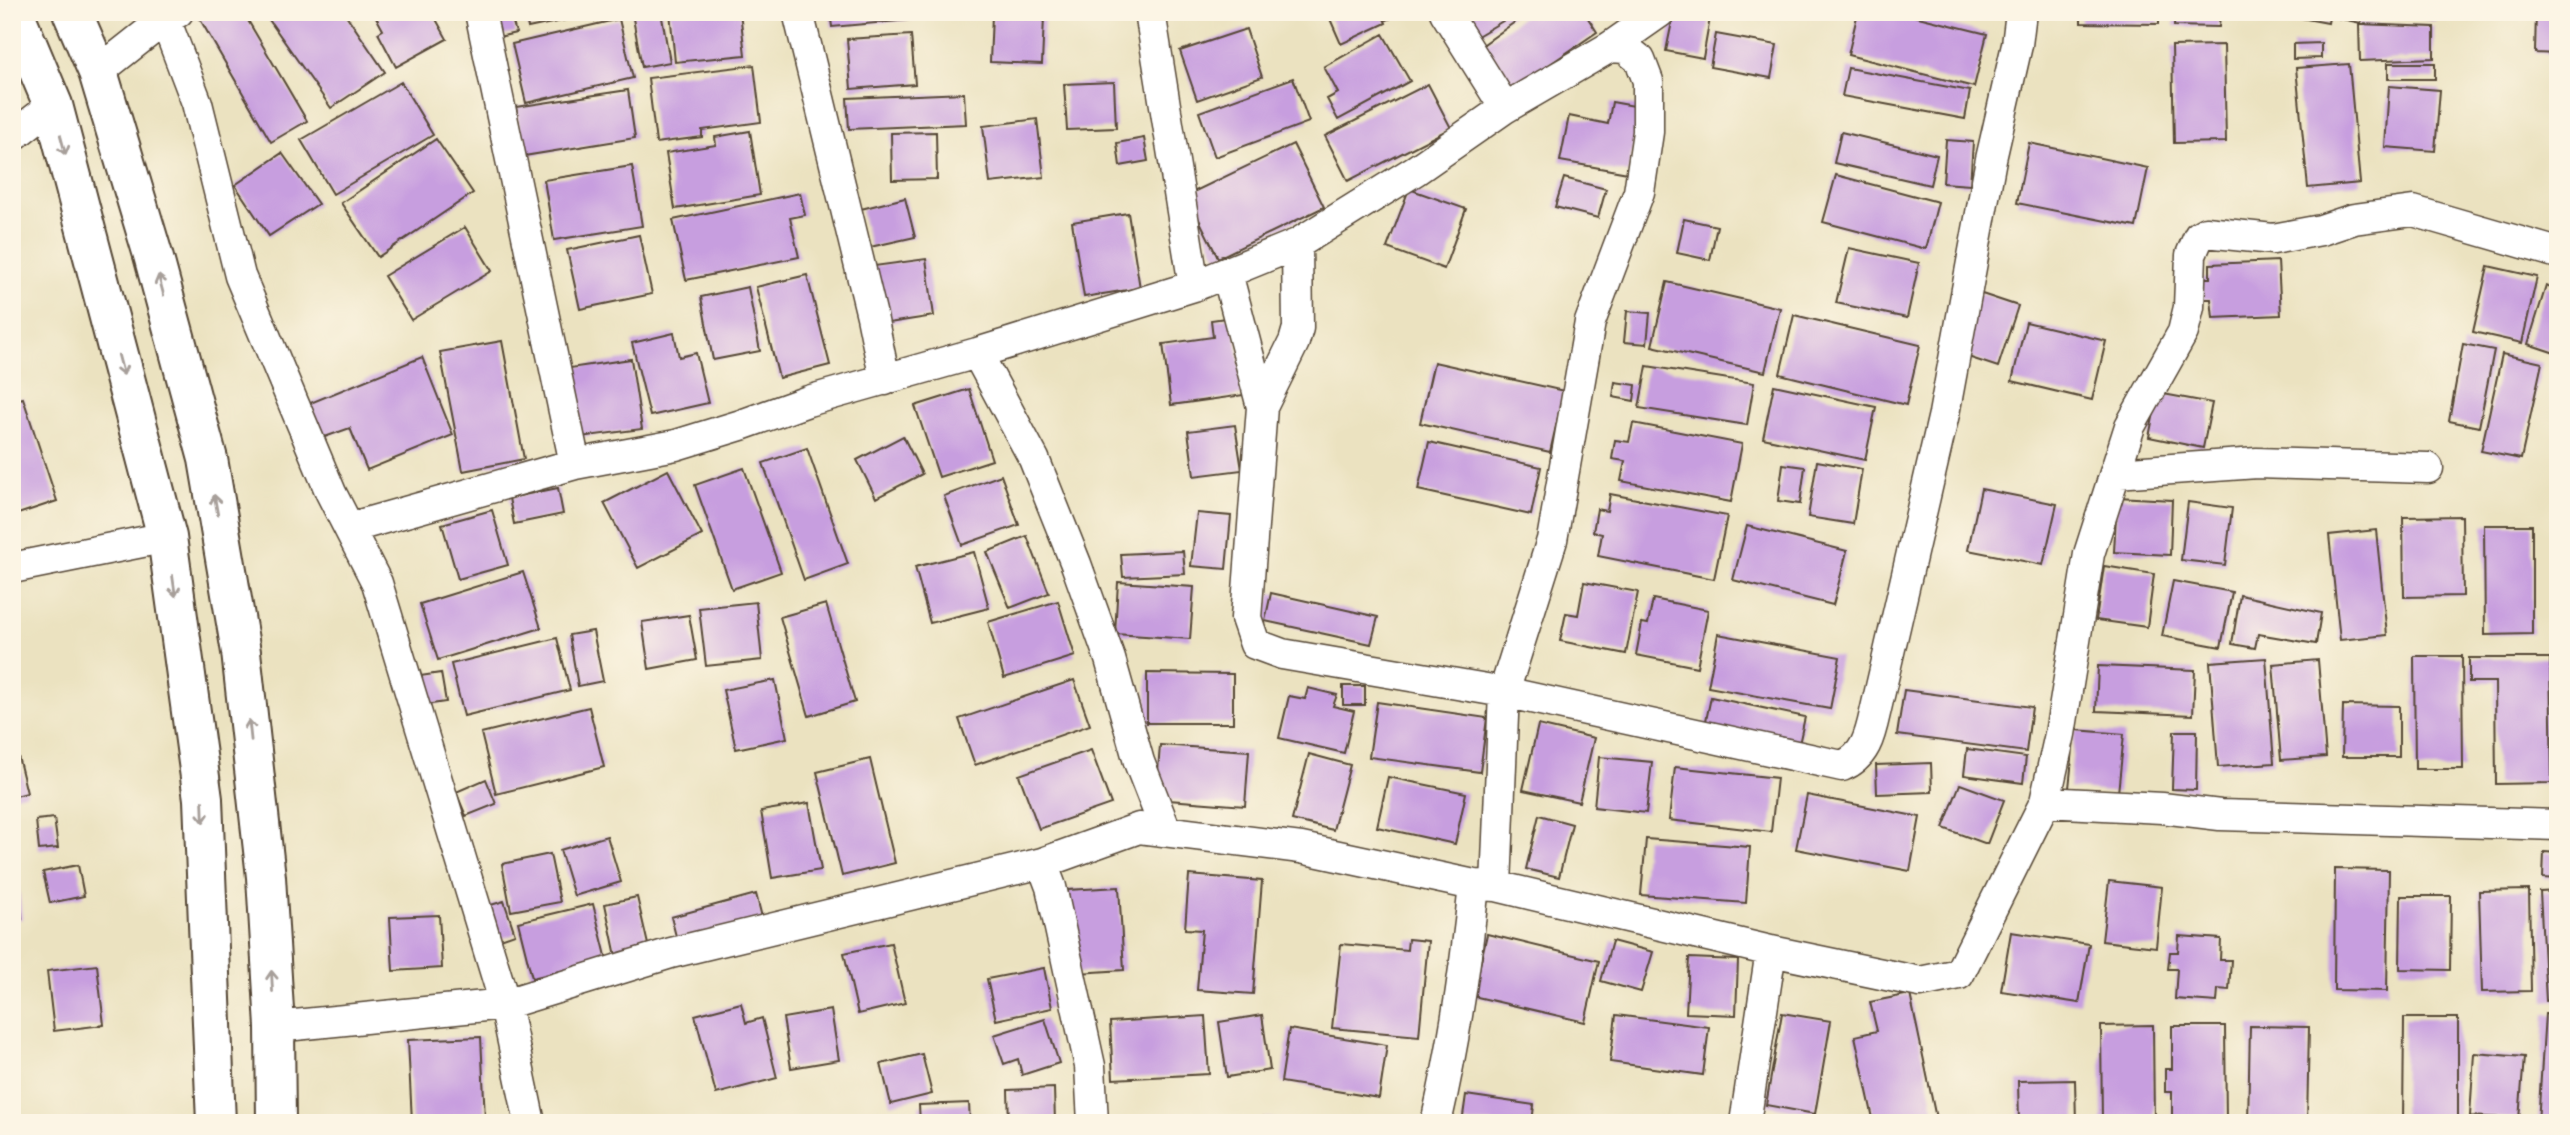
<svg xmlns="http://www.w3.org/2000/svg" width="2570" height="1135" font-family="Itim,sans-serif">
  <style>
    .building { fill: #c79edf }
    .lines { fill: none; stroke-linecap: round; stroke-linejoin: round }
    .street-casing { stroke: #554636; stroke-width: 33 }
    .secondary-casing { stroke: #554636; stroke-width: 42 }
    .street { stroke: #fff; stroke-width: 30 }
    .secondary { stroke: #fff; stroke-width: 38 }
    .oneway { stroke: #a79f9a }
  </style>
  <rect width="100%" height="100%" fill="#fcf5e5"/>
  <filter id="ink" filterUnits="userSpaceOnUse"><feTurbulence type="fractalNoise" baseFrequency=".0143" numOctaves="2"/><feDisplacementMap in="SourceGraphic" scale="14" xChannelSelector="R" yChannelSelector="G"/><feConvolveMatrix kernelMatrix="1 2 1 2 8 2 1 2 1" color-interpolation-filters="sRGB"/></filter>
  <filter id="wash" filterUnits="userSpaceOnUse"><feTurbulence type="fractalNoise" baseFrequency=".00686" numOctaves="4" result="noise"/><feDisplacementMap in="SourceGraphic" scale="28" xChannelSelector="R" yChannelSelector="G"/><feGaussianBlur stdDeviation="1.57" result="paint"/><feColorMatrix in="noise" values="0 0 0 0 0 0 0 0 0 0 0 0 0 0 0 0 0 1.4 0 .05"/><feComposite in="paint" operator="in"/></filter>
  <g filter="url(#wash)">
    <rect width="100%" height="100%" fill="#ebe2c0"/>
    <g id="blocks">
      <path class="building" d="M200,12H243L307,121L271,142L197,14Z
        M267,12H344L385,72L331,108L265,14Z
        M385,12H432L447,39L396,67L378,33L383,30L376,17Z
        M487,12H510L516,33L494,38Z
        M525,12H599V13L528,28Z
        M661,12L670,62L642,67L632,13Z
        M670,12H740L745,55L675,62Z
        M830,12H941L942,17L832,27Z
        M1327,12H1381L1386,23L1341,44Z
        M1384,12H1405L1387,20Z
        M1458,12H1518L1474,38Z
        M1529,12H1584L1597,32L1508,93L1477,49Z
        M1674,12L1710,18L1703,58L1666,51Z
        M1858,12H1898L1987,34L1974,87L1848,55Z
        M2081,12H2159V24L2081,23Z
        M2175,12H2220L2219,27L2174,26Z
        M2302,12H2330L2328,23L2301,18Z
        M2338,12H2364L2361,23L2337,18Z
        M2392,12H2436L2435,21L2392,15Z
        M2536,12H2558V54L2535,53Z
        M992,15L1044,17L1042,64L990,62Z
        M619,19L633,78L526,103L512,44Z
        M2359,24L2434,27V58L2360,61Z
        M1246,29L1262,77L1197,100L1180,51Z
        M1383,34L1410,81L1338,120L1327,99L1338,93L1324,67Z
        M1716,34L1777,45L1771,78L1710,67Z
        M911,35L915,84L851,89L847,39Z
        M2321,43V58L2293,59V44Z
        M2224,45L2226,142L2174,143L2172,46Z
        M2388,63H2435V79H2388Z
        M2349,64L2360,183L2308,188L2296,68Z
        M754,65L761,122L702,130V137L656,143L648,78Z
        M1848,68L1970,91L1965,119L1842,96Z
        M1293,78L1309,122L1215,157L1199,112Z
        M401,82L433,135L333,194L301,140Z
        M1114,82L1116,128L1067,130L1064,84Z
        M1428,84L1451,128L1348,181L1325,136Z
        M2389,86L2440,90L2435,151L2385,147Z
        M628,90L635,138L524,156L516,107Z
        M964,93L966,124L849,129L847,98Z
        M1612,102L1640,107L1628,173L1560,161L1569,116L1608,124Z
        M1037,119L1044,177L990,183L983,126Z
        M750,131L760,195L675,209L666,153L716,145L715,137Z
        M936,132L937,179L892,180L891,133Z
        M1841,132L1937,155L1930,185L1834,163Z
        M1144,138L1148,161L1120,166L1117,143Z
        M436,139L473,193L378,257L341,203Z
        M1946,140L1973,142L1970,185L1943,183Z
        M2029,143L2148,168L2136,227L2017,203Z
        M1293,144L1324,207L1218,258L1187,195Z
        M282,153L318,204L269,236L235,185Z
        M632,166L642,226L554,240L544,180Z
        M1836,175L1938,202L1926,249L1823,222Z
        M1564,178L1606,189L1598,218L1555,207Z
        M1409,189L1466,209L1444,269L1387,248Z
        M800,193L805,215L790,218L799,257L686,280L673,220Z
        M905,198L915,237L870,247L861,209Z
        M1128,213L1140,288L1084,297L1072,222Z
        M1684,219L1717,226L1710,260L1677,253Z
        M465,227L492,271L411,320L384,276Z
        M639,235L652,294L580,309L567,250Z
        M1849,248L1919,263L1907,318L1836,303Z
        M926,259L934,316L882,324L874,266Z
        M2278,261L2281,315L2213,318L2211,299H2203L2202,278H2210V264Z
        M2488,266L2537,277L2522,343L2473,332Z
        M807,275L830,365L779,378L756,287Z
        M1667,282L1780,308L1765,372L1652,346Z
        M2546,286L2558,290V354L2528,344Z
        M748,287L760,351L713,360L701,297Z
        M1979,293L2018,306L1998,367L1959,354Z
        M1627,311L1650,313L1647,344L1624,342Z
        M1794,315L1920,345L1906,405L1780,374Z
        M1233,317L1244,395L1171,405L1163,344L1213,337L1211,320Z
        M2026,322L2106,341L2092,400L2012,381Z
        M12,328L18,340L12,343Z
        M674,333L679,357L696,353L708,403L650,416L632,343Z
        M502,341L524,459L463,471L440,352Z
        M2463,344L2494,350L2479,427L2449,421Z
        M2502,354L2542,363L2521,459L2481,451Z
        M422,357L453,435L367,470L350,428L322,438L308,404Z
        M631,359L642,429L573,438L563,369Z
        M1434,362L1564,391L1550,452L1420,423Z
        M1647,366L1754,383L1747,425L1639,408Z
        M1615,382L1636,385L1634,401L1613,397Z
        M1774,385L1876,407L1865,460L1763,438Z
        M969,389L992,460L939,477L915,406Z
        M2158,393L2212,403L2203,448L2149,437Z
        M23,398L57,501L18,514L12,497V401Z
        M1633,423L1742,444L1731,502L1621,481L1625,461L1612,459L1615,440L1629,442Z
        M1235,425L1242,470L1194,476L1188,431Z
        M903,436L922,474L876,498L857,460Z
        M1429,442L1541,467L1531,515L1418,490Z
        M807,448L848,564L804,580L763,463Z
        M1817,461L1862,469L1853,524L1808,517Z
        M1783,464L1805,467L1800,504L1778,501Z
        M744,468L781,572L732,589L695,485Z
        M668,470L702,535L638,568L604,503Z
        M1001,475L1019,525L962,545L944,496Z
        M558,488L563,514L514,524L509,498Z
        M1981,489L2057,504L2043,565L1968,550Z
        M1610,494L1727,516L1714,579L1598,556L1602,534L1593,532L1597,509L1607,511Z
        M2117,497L2172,500L2170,555L2114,552Z
        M2188,502L2232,508L2225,565L2181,560Z
        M492,510L508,565L458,579L442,524Z
        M1197,513L1231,516L1226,569L1191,566Z
        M2462,516L2463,596L2404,597L2403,517Z
        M12,523L18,539L12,541Z
        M2484,525H2532V634L2485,635Z
        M1747,526L1847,551L1833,605L1733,580Z
        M2376,530L2387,635L2340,640L2329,535Z
        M1027,536L1049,593L1010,608L987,552Z
        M1183,551L1185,574L1123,577L1121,554Z
        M974,552L989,608L930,623L915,567Z
        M2104,566L2154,574L2147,627L2096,620Z
        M523,572L541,628L438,660L420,604Z
        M2173,581L2232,592L2221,647L2162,636Z
        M1118,582L1194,587L1190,639L1115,634Z
        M1584,582L1638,592L1626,654L1560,641L1566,613L1578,615Z
        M1271,593L1378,617L1371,644L1265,621Z
        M2240,595L2321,613L2316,644L2258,634L2255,648L2232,644Z
        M1653,599L1708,610L1697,667L1636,655L1642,623L1648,624Z
        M1058,601L1075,656L1004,678L988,622Z
        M756,602L762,660L706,666L699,608Z
        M826,604L855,702L809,716L780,617Z
        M689,615L697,660L649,669L642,622Z
        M593,631L603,681L578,686L569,635Z
        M1718,634L1840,657L1830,709L1708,687Z
        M557,638L570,690L464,716L451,664Z
        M2414,656H2462L2463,769H2415Z
        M2266,658L2274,763L2218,767L2210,662Z
        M2469,658H2550L2552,783L2496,784L2495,682H2469Z
        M2318,660L2326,757L2281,760L2273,664Z
        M2098,666L2195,670L2193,715L2096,711Z
        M441,673L446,702L424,705L420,676Z
        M1147,673L1233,674V723H1147Z
        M775,680L787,738L736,749L723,690Z
        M1074,680L1090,725L975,765L959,719Z
        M1343,686H1365V705H1343Z
        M1308,688L1337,695L1333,706L1354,711L1344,753L1279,738L1289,696L1305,699Z
        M1904,690L2032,707L2026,752L1897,735Z
        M1711,697L1805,717L1798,749L1704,730Z
        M12,700L18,722L12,723Z
        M1377,702L1487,718L1480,772L1369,757Z
        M2343,705L2399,706V757H2342Z
        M589,707L604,767L496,794L481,733Z
        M1538,725L1594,738L1579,802L1523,790Z
        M2075,730L2124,734L2118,793L2069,788Z
        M2174,731H2197L2196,790L2172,789Z
        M13,736L27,793L12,797V737Z
        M1160,745L1249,751L1245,806L1156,799Z
        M1967,749L2026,757L2023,783L1964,775Z
        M1091,750L1111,804L1039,829L1019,775Z
        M1309,754L1350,765L1333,830L1292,820Z
        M1599,757L1652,762L1646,813L1594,807Z
        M870,759L895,863L842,876L817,772Z
        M1931,763L1932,792L1877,794L1876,765Z
        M1675,767L1777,778L1771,832L1669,820Z
        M1388,777L1466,793L1455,844L1377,827Z
        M486,779L496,804L466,816L456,792Z
        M1960,784L2004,800L1987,844L1943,828Z
        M1807,795L1920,817L1910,871L1796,849Z
        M809,803L821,870L772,878L761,811Z
        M1539,815L1572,824L1559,877L1526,869Z
        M54,818L58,848L39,850L36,820Z
        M607,836L621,882L574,896L560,850Z
        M1646,839L1750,847L1746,903L1641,895Z
        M12,845H14L22,919L12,920Z
        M2544,852L2558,853V879L2543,878Z
        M550,854L560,902L511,911L502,864Z
        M78,865L84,896L50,903L43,872Z
        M2335,869L2389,870L2387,991L2334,990Z
        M1189,875L1262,881L1253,994L1197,990L1202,930L1185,929Z
        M2109,881L2162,887L2156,947L2102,941Z
        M1119,887L1124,970L1078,973L1071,941L1068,890Z
        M2529,890L2531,991L2482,992L2479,891Z
        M2558,891V1000L2546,1001L2540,892Z
        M756,894L763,921L678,944L671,917Z
        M2401,896H2451L2450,970L2400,969Z
        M637,897L649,949L616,956L605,904Z
        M504,901L515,934L492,942L481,908Z
        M593,904L607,960L532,978L518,922Z
        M439,915L442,968L393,971L390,917Z
        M2011,932L2089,944L2079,1003L2001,991Z
        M1487,934L1599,961L1585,1022L1473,996Z
        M2179,936L2221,939L2220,960H2231L2229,990L2218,989L2217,1002L2175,999L2177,969H2168L2170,952H2178Z
        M1408,939L1428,941L1419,1036L1332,1028L1341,944L1407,950Z
        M1612,941L1653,952L1641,992L1601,981Z
        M891,943L905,1003L858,1014L844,953Z
        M1689,958L1738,960L1736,1015L1686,1013Z
        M97,965L104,1025L54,1031L47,971Z
        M1044,968L1052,1008L996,1020L987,979Z
        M1910,994L1937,1123H1874L1855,1036L1877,1031L1870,1002Z
        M741,1003L746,1023L762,1018L777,1078L716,1094L695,1015Z
        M831,1010L839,1060L791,1068L783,1018Z
        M1782,1013L1831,1021L1815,1114L1766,1105Z
        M2545,1014H2558V1123H2538Z
        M1262,1015L1270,1070L1227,1077L1219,1022Z
        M1616,1015L1709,1027L1703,1075L1610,1062Z
        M1205,1016L1209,1074L1113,1079L1110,1022Z
        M2404,1018H2458V1123H2403Z
        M1045,1019L1059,1063L1022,1075L1018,1059L1004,1064L994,1035Z
        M2153,1025L2154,1123H2102L2101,1026Z
        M2172,1026H2225L2226,1123H2172V1092H2165V1069H2172Z
        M2250,1026L2309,1027L2307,1123H2248Z
        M1289,1029L1387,1045L1379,1098L1281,1082Z
        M481,1037L485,1119L412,1122L408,1040Z
        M2474,1053L2524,1057L2519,1119L2470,1116Z
        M922,1054L932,1094L891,1104L881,1064Z
        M2075,1080L2076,1123H2019L2018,1081Z
        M1054,1088L1055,1123H1009L1008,1090Z
        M1466,1095L1534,1105L1532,1123H1462Z
        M969,1103L970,1123H920L919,1105Z
        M1264,1117L1288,1122V1123H1263Z
        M90,1118L91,1123H67V1121Z"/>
    </g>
  </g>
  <g filter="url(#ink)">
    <use href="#blocks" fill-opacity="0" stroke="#554636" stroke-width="2"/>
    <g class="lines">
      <g class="street-casing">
        <path id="street" d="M480,12L575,464
          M798,12L872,316L885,380
          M1150,12L1194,286
          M1445,12L1505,108
          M165,19L197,103L240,276L331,493L377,583L505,1004L530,1123
          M98,72L165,19L178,12
          M12,137L53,105
          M1297,244L1298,328L1294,342L1262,407L1246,618L1255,644L1282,654L1504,692L1842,766C1865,757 1870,736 1875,713L1944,414L1991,159L2017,45L2021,12
          M1227,273L1262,407
          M977,353L1034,459L1076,564L1110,659L1139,762L1166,831
          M2116,473L2257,463L2428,468
          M349,528L575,464L676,445L741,425L808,401L977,353L1194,286L1297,244L1416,170L1505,108L1610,47L1660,12
          M12,568L167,537
          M2045,802L2162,808L2220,815L2558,825
          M1042,863L1051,887L1090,1066L1093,1123
          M1496,886L1504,692L1552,540L1590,322L1639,192L1648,132V81L1640,60L1625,48L1610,47
          M275,1027L505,1004L671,953L1042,863L1139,828L1301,848L1474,885L1496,886L1771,951L1920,982L1959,974L2045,802L2060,734L2089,554L2130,426L2183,332L2189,307L2191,255L2199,236L2206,232L2273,239L2321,230L2354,219L2413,211L2558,253
          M1436,1123C1454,1045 1466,965 1474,885
          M1745,1123L1771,951"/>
      </g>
      <g class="secondary-casing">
        <path id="secondary" d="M14,12L53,105L167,537L203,799L216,1123
          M72,12L98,72L153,255L208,459L241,652L266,877L275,1027L276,1123"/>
      </g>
      <use href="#street" class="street"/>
      <use href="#secondary" class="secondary"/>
    </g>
    <defs><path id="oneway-shaft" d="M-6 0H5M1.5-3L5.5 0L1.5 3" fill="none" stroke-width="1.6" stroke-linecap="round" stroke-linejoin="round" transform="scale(1.75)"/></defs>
    <g class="oneway">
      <use href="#oneway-shaft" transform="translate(63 145) rotate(75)"/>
      <use href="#oneway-shaft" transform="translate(161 285) rotate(-105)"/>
      <use href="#oneway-shaft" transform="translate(121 365) rotate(75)"/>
      <use href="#oneway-shaft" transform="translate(216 505) rotate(-100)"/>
      <use href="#oneway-shaft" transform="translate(174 586) rotate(82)"/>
      <use href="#oneway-shaft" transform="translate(250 730) rotate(-96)"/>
      <use href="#oneway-shaft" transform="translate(203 812) rotate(88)"/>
      <use href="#oneway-shaft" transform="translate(272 981) rotate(-93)"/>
    </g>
  </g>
  <rect width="2570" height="1135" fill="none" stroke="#fcf5e5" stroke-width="42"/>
</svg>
